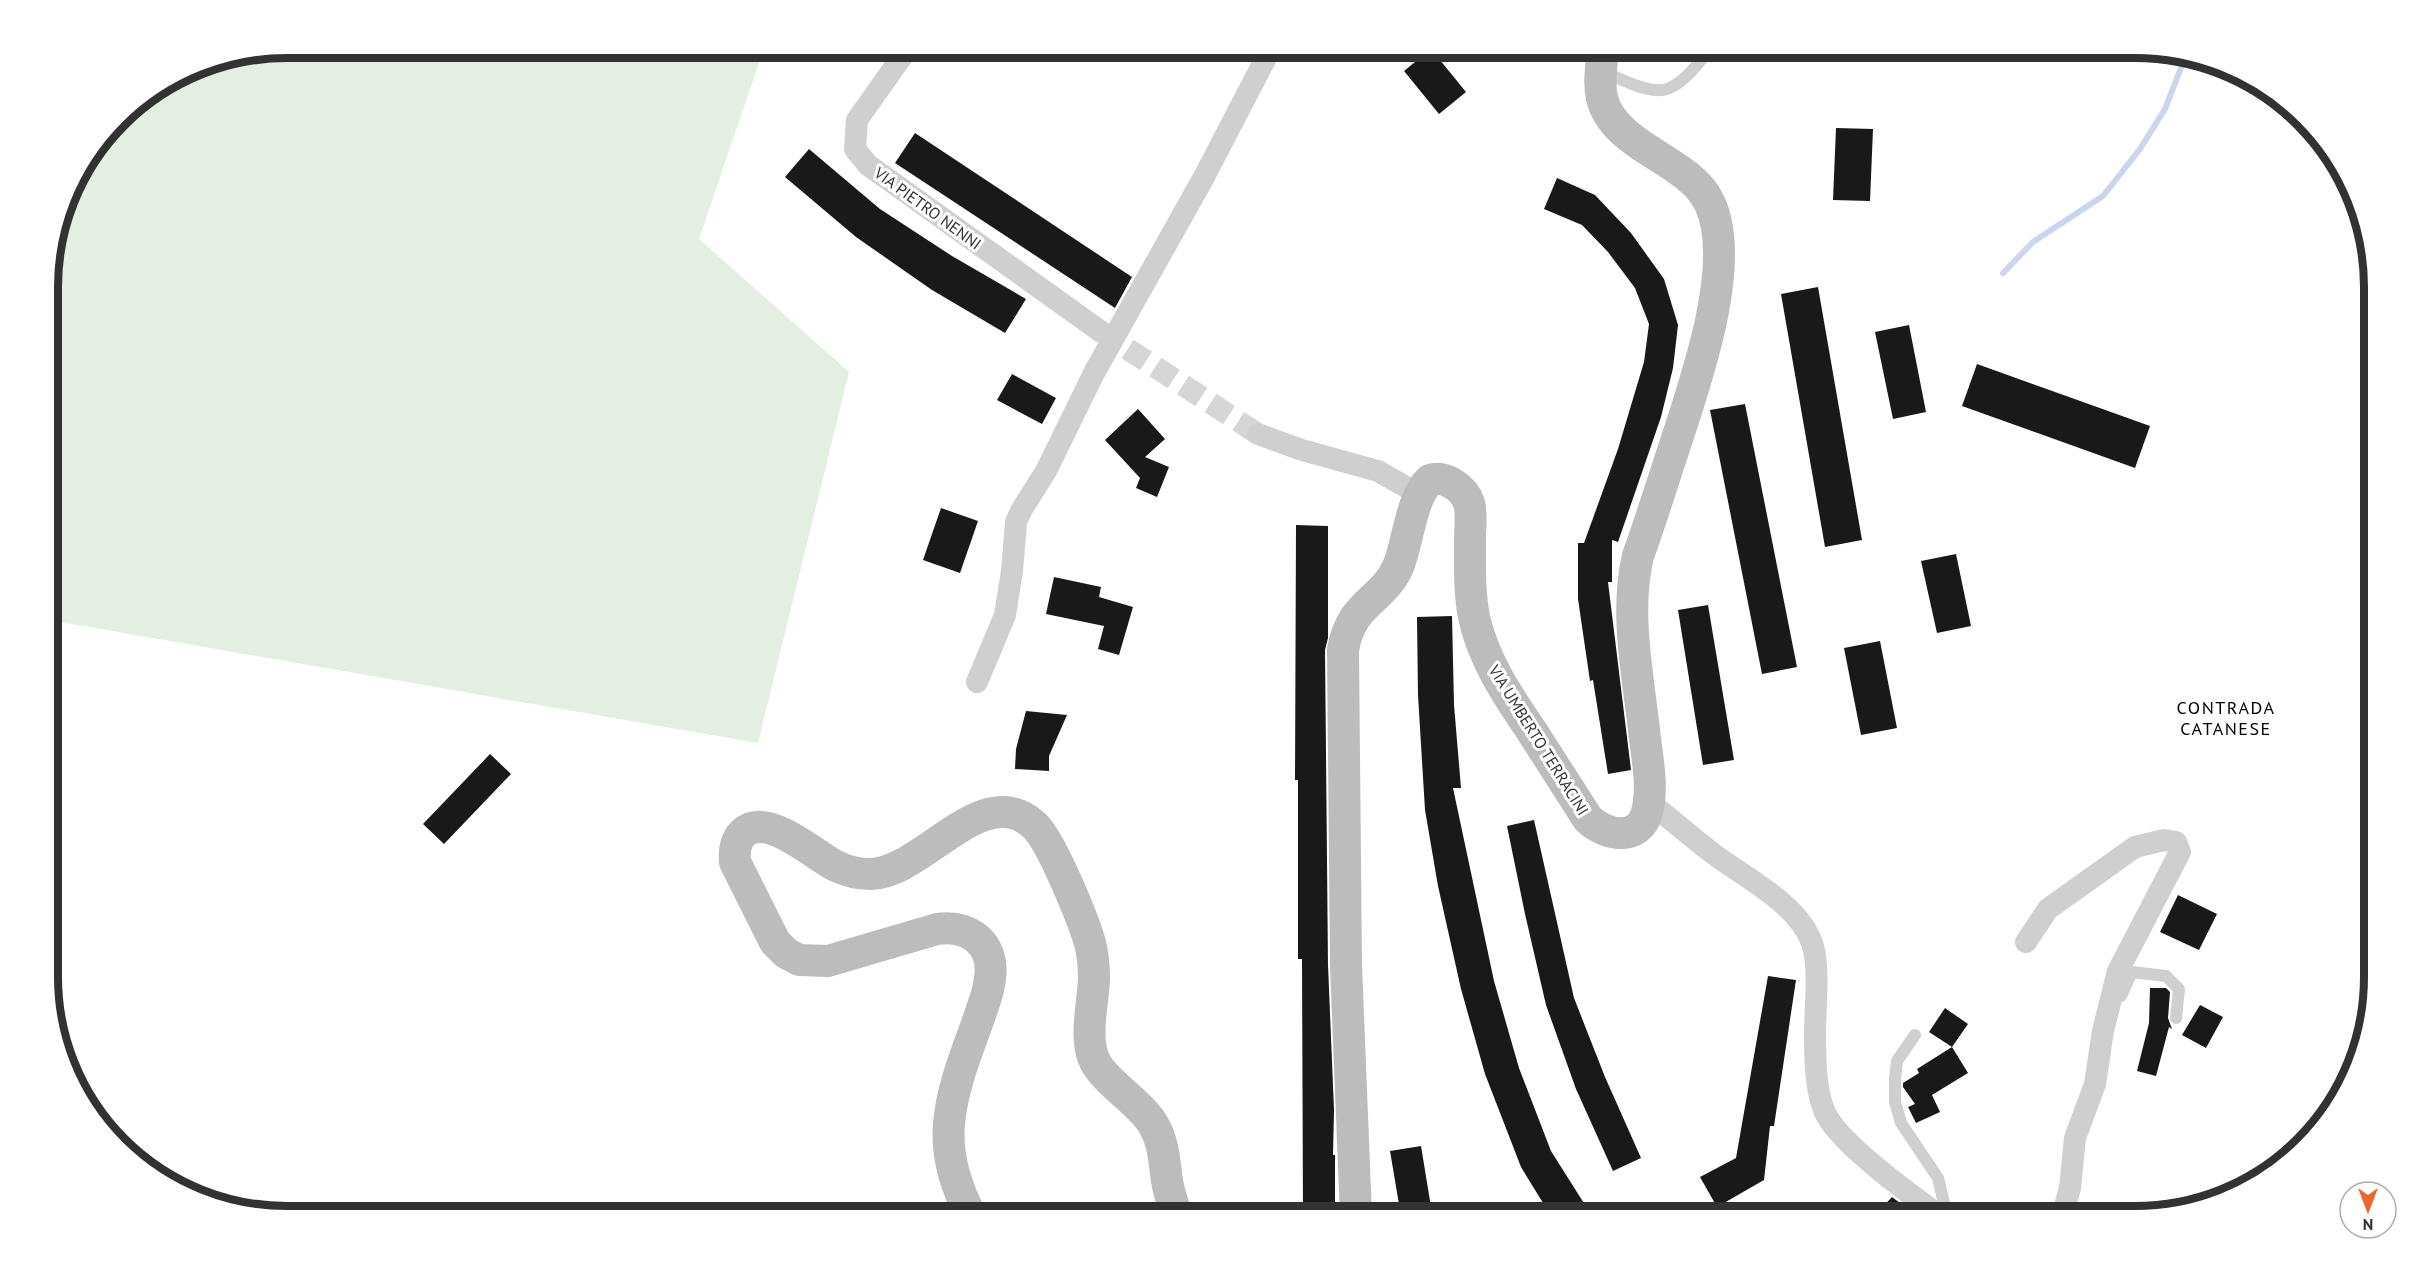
<svg xmlns="http://www.w3.org/2000/svg" width="2422" height="1264" font-family="'PT Sans',sans-serif">
  <style>
    .green { fill: #e3efe0 }
    .lines { fill: none; stroke-linecap: round; stroke-linejoin: round }
    .stream { stroke: #ccd5ee; stroke-width: 6 }
    .building { fill: #191919 }
    .street-tunnel { stroke: #d6d6d6; stroke-width: 22; stroke-dasharray: 22 11; stroke-linecap: butt }
    .lane { stroke: #cfcfcf; stroke-width: 12 }
    .street { stroke: #cfcfcf; stroke-width: 22 }
    .secondary { stroke: #bcbcbc; stroke-width: 32 }
    .labels { text-anchor: middle; dominant-baseline: central; stroke-width: 6; stroke-linejoin: round; paint-order: stroke }
    .street-label { font-size: 16px; fill: #323232; stroke: #fff }
    .neighbourhood-label { font-size: 18px; letter-spacing: 1.5px; fill: #000; stroke: #fff }
    .rim { fill: none; stroke: #323232; stroke-width: 8 }
  </style>
  <rect width="100%" height="100%" fill="#fff"/>
  <path class="green" d="M288,48H764L699,239L849,372L758,743L49,620V272L73,181L129,108L196,66Z"/>
  <g class="lines">
    <path class="stream" d="M2003,273L2033,242L2103,196L2140,149L2165,109L2184,60"/>
  </g>
  <path class="building" d="M1431,49L1466,92L1439,114L1404,71Z
    M1836,128L1873,129L1870,201L1833,200Z
    M915,133L1132,277L1115,308L895,163Z
    M809,149L880,209L952,256L1026,299L1005,333L932,290L856,237L785,177Z
    M1557,178L1595,195L1631,233L1664,279L1678,325L1673,368L1661,417L1618,542L1612,540V582H1608L1631,770L1608,774L1593,680L1590,681L1578,599V543H1584L1618,449L1644,362L1649,324L1635,288L1608,252L1582,225L1544,209Z
    M1818,287L1862,540L1825,547L1781,294Z
    M1909,325L1926,412L1893,419L1875,332Z
    M1977,364L2150,426L2135,468L1962,406Z
    M1012,374L1056,398L1042,424L997,400Z
    M1745,404L1797,667L1762,674L1710,410Z
    M1138,409L1165,439L1145,457L1169,467L1157,497L1136,488L1140,478L1105,440Z
    M941,508L978,521L960,573L923,560Z
    M1296,525L1328,526V638L1325,650L1328,965L1334,1110L1333,1155H1335V1216H1303L1302,959H1298V780H1295Z
    M1956,554L1971,626L1937,633L1921,561Z
    M1054,577L1101,587L1099,597L1133,607L1119,655L1098,649L1104,626L1046,614Z
    M1708,605L1734,760L1703,765L1678,610Z
    M1452,616L1454,705L1461,788H1453L1494,981L1519,1068L1551,1151L1592,1216H1551L1521,1167L1485,1074L1461,989L1438,886L1425,810L1418,695L1417,617Z
    M1880,641L1897,728L1861,735L1844,648Z
    M1026,711L1067,715L1049,756V771L1015,769L1016,749Z
    M490,754L511,774L444,844L423,824Z
    M1534,820L1574,998L1605,1077L1641,1158L1613,1171L1576,1089L1546,1005L1525,914L1507,826Z
    M2178,895L2217,914L2199,950L2160,932Z
    M1768,976L1796,980L1774,1126H1770L1764,1180L1717,1207L1700,1177L1736,1158Z
    M2150,988H2166L2170,992L2168,1018L2172,1029L2169,1027L2156,1076L2137,1071L2149,1023Z
    M2200,1005L2223,1017L2206,1048L2182,1035Z
    M1945,1008L1968,1024L1952,1047L1929,1032Z
    M1952,1047L1968,1073L1932,1095L1940,1112L1916,1123L1908,1107L1915,1104L1903,1087V1083L1919,1073L1917,1069Z
    M1421,1146L1432,1213L1401,1216L1390,1151Z
    M1892,1197L1904,1206L1917,1216H1874Z"/>
  <g class="lines">
    <path class="street-tunnel" d="M1100,331L1258,434"/>
    <path class="lane" d="M1602,71C1663,98 1668,102 1711,48
      M2121,996L2132,972L2166,976L2179,989L2176,1018
      M1915,1035L1897,1061L1895,1079V1102L1901,1123L1938,1178L1947,1216"/>
    <path class="street" d="M908,48L857,120L855,149L868,165L1100,331
      M1258,434L1302,450L1378,471L1420,495
      M977,682L1005,615L1012,571L1016,522L1022,509L1046,471L1094,373L1204,177L1271,48
      M1648,801C1671,819 1692,838 1715,855C1746,878 1798,904 1812,943C1820,967 1815,1007 1815,1033C1815,1057 1815,1097 1828,1118C1846,1148 1910,1194 1940,1216
      M2026,942L2048,909L2135,847L2164,840L2176,842L2180,852L2118,971L2103,1031L2095,1084L2075,1138L2070,1188L2062,1216"/>
    <path class="secondary" d="M971,1216C956,1187 946,1157 949,1124C952,1087 967,1052 979,1018C983,1005 989,992 990,978C995,944 969,924 937,929L828,961L799,960L786,953L775,942L735,862C734,851 735,841 743,833C767,811 814,855 836,866C846,871 859,874 871,874C923,873 983,778 1034,825C1051,840 1083,919 1090,943C1093,955 1094,968 1094,979C1093,1003 1085,1034 1093,1057C1101,1080 1139,1101 1153,1124C1164,1142 1164,1161 1167,1181C1169,1192 1173,1205 1177,1216
      M1356,1216L1346,965L1343,650C1351,602 1382,602 1398,567C1408,543 1411,497 1430,480C1445,475 1464,488 1469,503C1472,514 1470,528 1470,539C1470,565 1469,591 1474,617C1483,659 1507,695 1531,730C1550,760 1569,789 1588,819C1605,835 1639,843 1647,812C1653,789 1648,762 1645,739C1639,679 1624,615 1638,556C1651,520 1662,484 1674,448C1694,386 1738,265 1710,204C1703,188 1690,177 1676,168C1649,149 1610,132 1602,98C1598,82 1602,64 1603,48"/>
  </g>
  <g class="labels">
    <g class="street-label">
      <text transform="translate(928 208) rotate(36)">VIA PIETRO NENNI</text>
      <text transform="translate(1539 740) rotate(58)">VIA UMBERTO TERRACINI</text>
    </g>
    <g class="neighbourhood-label">
      <text x="2226" y="707">CONTRADA<tspan x="2226" dy="21">CATANESE</tspan></text>
    </g>
  </g>
  <path d="M0 0H2422V1264H0ZM287 58H2135A229 229 0 0 1 2364 287V977A229 229 0 0 1 2135 1206H287A229 229 0 0 1 58 977V287A229 229 0 0 1 287 58Z" fill="#fff" fill-rule="evenodd"/>
  <path class="rim" d="M287 58H2135A229 229 0 0 1 2364 287V977A229 229 0 0 1 2135 1206H287A229 229 0 0 1 58 977V287A229 229 0 0 1 287 58Z"/>
  <g transform="translate(2368 1210) rotate(180)"><circle r="28" fill="#ffffff" stroke="#adadad" stroke-width="1.5"/>
  <path d="M0-4.5L10 22L0 15L-10 22Z" fill="#eb6631"/>
  <text y="-9" font-size="16" font-weight="bold" text-anchor="middle" fill="#323232">N</text>
  </g>
</svg>
